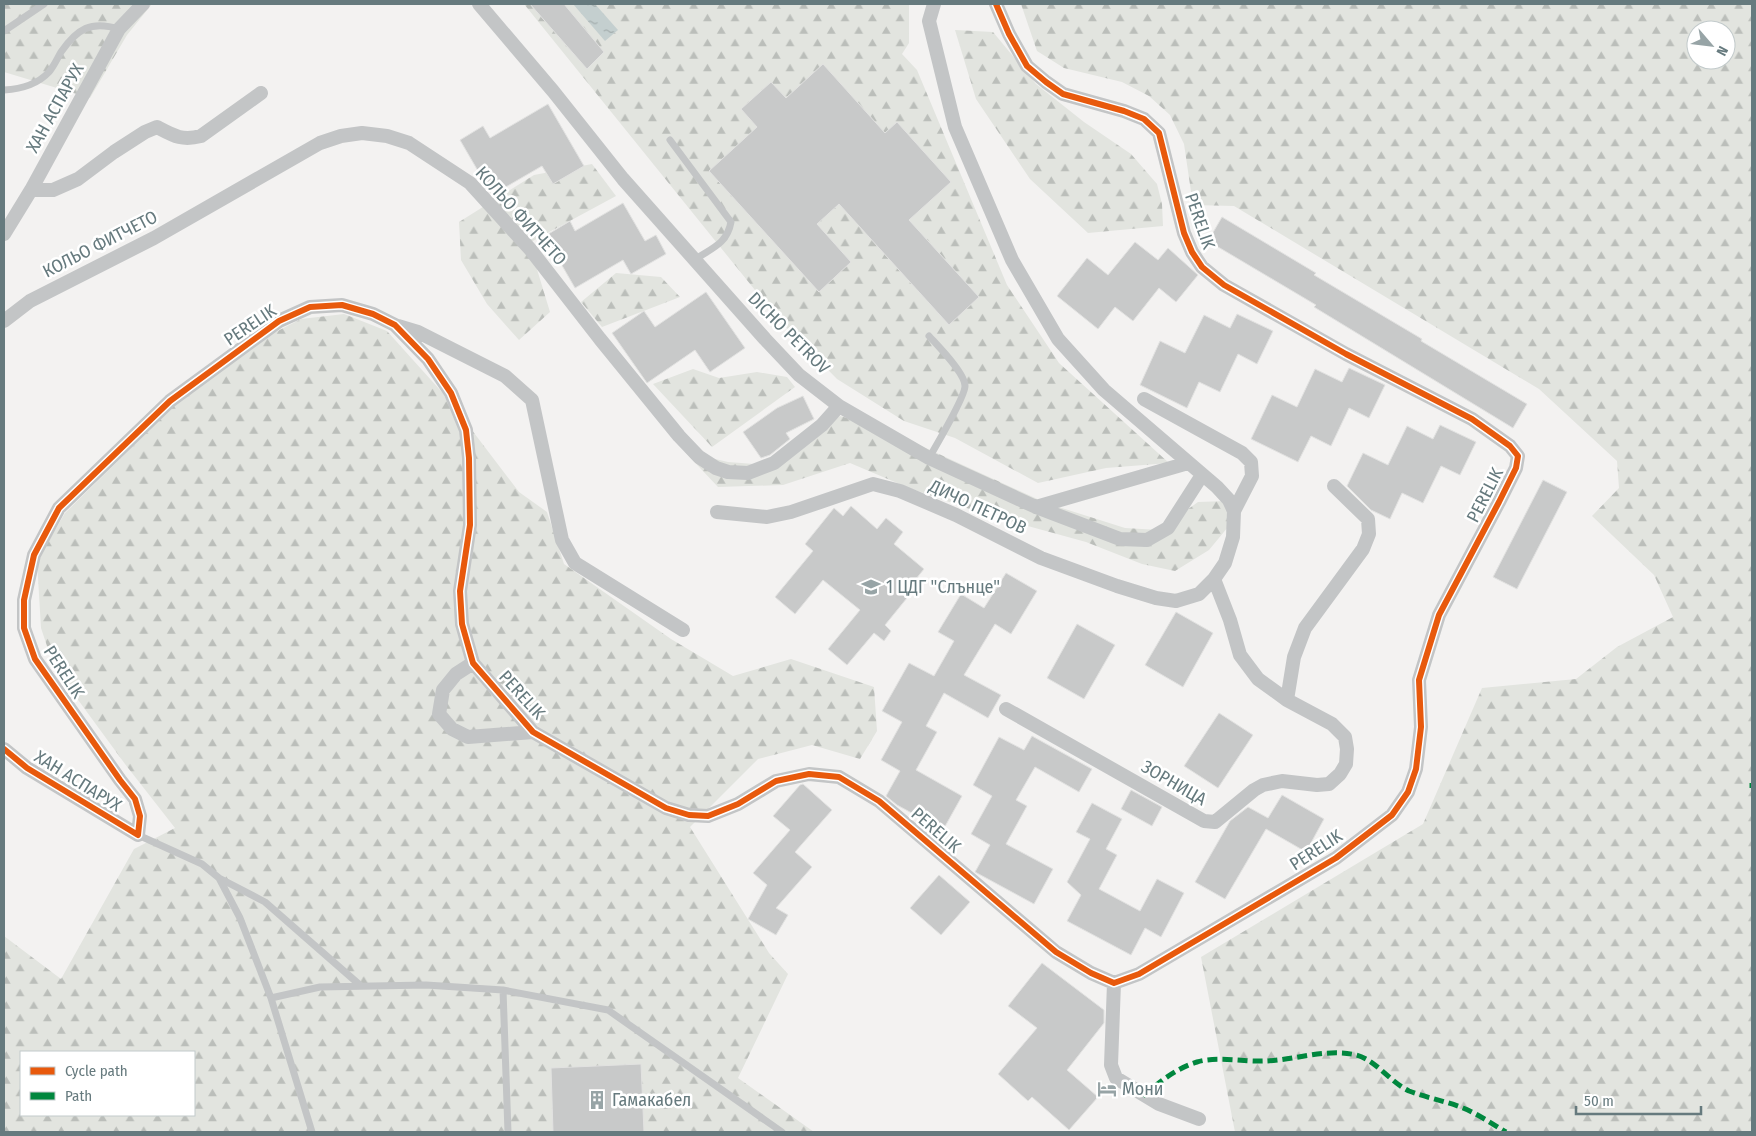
<svg xmlns="http://www.w3.org/2000/svg" width="1756" height="1136" font-family="'Fira Sans Condensed',sans-serif">
  <style>
    .forest { fill: url(#forest-firs); fill-rule: evenodd }
    .water { fill: url(#water-ripples) }
    .building { fill: #c8c9c9; stroke: #e2e2e1 }
    .lines { fill: none; stroke-linecap: round; stroke-linejoin: round }
    .service { stroke: #c3c5c6; stroke-width: 7 }
    .minor { stroke: #c3c5c6; stroke-width: 14 }
    .quiet { stroke: #00873e; stroke-width: 5; stroke-dasharray: 10 5; stroke-linecap: butt }
    .cycleway-casing { stroke: #fff; stroke-width: 9 }
    .cycleway { stroke: #e8590c; stroke-width: 6 }
    .labels { text-anchor: middle; dominant-baseline: central; stroke-width: 5; stroke-linejoin: round; paint-order: stroke }
    .street-label { font-size: 18px; fill: #667a7e; stroke: #fff }
    .poi-label { font-size: 18px; fill: #667a7e; stroke: #fff; text-anchor: start }
  </style>
  <defs>
    <pattern id="forest-firs" width="22" height="20" patternUnits="userSpaceOnUse" patternTransform="scale(1.25)"><rect width="22" height="20" fill="#e2e4df"/><path d="M5 1l3.5 6h-7zM16 11l3.5 6h-7z" fill="#bbbeba"/></pattern>
    <pattern id="water-ripples" width="26" height="14" patternUnits="userSpaceOnUse" patternTransform="scale(1.25)"><rect width="26" height="14" fill="#c4cfcf"/><path d="M2 4q2-2 4 0t4 0M15 11q2-2 4 0t4 0" fill="none" stroke="#a3adad"/></pattern>
  </defs>
  <rect width="100%" height="100%" fill="#f3f2f1"/>
  <path class="forest" d="M4,4H152L127,35L90,98L4,72Z
    M524,4H909V43L902,54L917,70L1007,285L1059,363L1169,463L1106,468L1038,483L955,438L904,421L837,379L780,321Z
    M1021,4H1752V1132H1235L1201,957L1423,824L1482,688L1576,679L1617,647L1673,617L1654,575L1592,516L1619,488L1617,461L1539,389L1234,206L1193,205L1184,144L1170,115L1149,96L1122,82L1064,68L1037,51ZM1696,30H1726V60H1696Z
    M955,30L993,32L1036,84L1084,122L1131,154L1157,184L1162,204L1163,226L1088,233L1030,179L976,99Z
    M592,164L616,196L529,243L550,312L519,340L487,304L461,260L459,222L534,175Z
    M616,273L661,277L680,297L602,327L581,302Z
    M344,314L387,331L449,400L519,492L547,512L564,564L671,639L733,676L791,659L874,687L877,731L860,759L812,745L758,759L690,827L769,953L788,974L738,1078L814,1132H4V936L61,979L134,849L175,828L125,764L54,667L41,628L37,561L65,513L173,407L262,339L301,319ZM21,1052H194V1115H21Z
    M693,369L719,378L757,372L787,377L795,387L712,447L653,384Z
    M840,416L880,427L1046,503L1125,528L1159,530L1198,502L1227,501L1228,527L1209,550L1175,571L1142,564L1086,542L981,513L909,488L850,463L783,485L718,487L685,452L728,462L767,465Z"/>
  <path class="water" d="M573,4H595L618,30L605,41Z"/>
  <path class="building" d="M530,4H564L604,52L587,69Z
    M823,64L885,133L897,122L951,182L909,220L979,297L949,325L839,204L817,224L851,262L819,292L709,171L757,127L741,109L771,82L786,98Z
    M548,104L584,166L553,184L542,166L492,195L460,140L483,126L490,138Z
    M623,203L645,241L656,235L666,254L631,274L623,260L575,288L545,236L570,221L575,231Z
    M1222,217L1316,273L1314,275L1422,339L1421,341L1527,404L1513,428L1314,307L1316,305L1208,241Z
    M1135,242L1158,260L1168,248L1198,275L1176,302L1159,288L1133,321L1115,307L1098,329L1057,296L1087,258L1108,275Z
    M706,292L745,348L710,372L695,350L647,383L612,333L644,311L655,327Z
    M1237,314L1273,331L1257,364L1238,354L1220,392L1199,382L1187,408L1140,385L1160,341L1185,353L1204,315L1230,328Z
    M1349,368L1385,385L1369,418L1349,408L1331,446L1311,436L1298,462L1251,439L1272,395L1297,407L1315,369L1342,382Z
    M803,396L814,419L786,433L790,439L770,455L761,458L743,432L777,408Z
    M1440,425L1476,442L1460,475L1441,466L1423,503L1402,493L1390,519L1371,510L1347,486L1363,453L1388,465L1407,426L1433,439Z
    M1543,480L1567,492L1517,589L1493,577Z
    M851,506L877,529L886,518L903,532L894,544L924,569L903,595L907,598L885,625L891,631L884,641L874,633L847,665L828,649L860,610L823,580L795,614L775,597L813,551L805,544L834,508L843,516Z
    M1006,573L1037,591L1011,634L995,624L964,675L1001,695L988,718L944,693L926,726L937,732L916,770L962,796L943,830L897,805L886,796L900,771L881,760L902,722L882,711L909,663L934,676L954,641L938,632L961,594L984,608Z
    M1176,612L1213,633L1183,687L1145,665Z
    M1077,624L1115,645L1084,699L1047,678Z
    M1219,713L1253,735L1218,788L1184,766Z
    M1032,736L1092,769L1079,792L1035,767L1016,800L1027,806L1006,844L1053,869L1034,904L975,872L990,845L971,834L992,796L973,785L999,737L1024,750Z
    M803,784L832,810L795,852L812,867L776,908L788,915L776,935L748,919L767,885L753,873L790,830L773,816L800,785Z
    M1131,790L1162,807L1152,826L1121,809Z
    M1282,795L1324,819L1306,852L1266,829L1225,899L1195,882L1230,821L1248,807L1268,818Z
    M1092,803L1122,819L1106,849L1117,855L1099,889L1140,911L1157,879L1184,893L1161,937L1145,928L1131,955L1067,921L1081,895L1067,882L1090,839L1076,832Z
    M939,875L970,902L941,935L910,908Z
    M1042,963L1104,1010V1023L1067,1070L1098,1097L1069,1130L1032,1097L1028,1101L998,1074L1037,1028L1008,1006Z
    M641,1064L644,1132H553L551,1068Z"/>
  <g class="lines">
    <path class="service" d="M4,31L44,4
      M4,90C21,89 37,85 49,72C54,66 57,59 61,52C77,29 91,20 119,29
      M670,140L731,222C727,244 712,248 694,260
      M929,336C938,346 965,373 965,386C965,396 936,446 929,458
      M138,835L202,864L219,878L240,918L271,998L312,1132
      M219,878L265,902L361,986
      M503,990L508,1132
      M271,998L320,987L426,985L503,990L608,1010L782,1132"/>
    <path class="minor" d="M479,4L553,91L623,179L765,339L799,375L839,406L929,458L1036,507L1120,539L1147,540L1168,528L1202,475
      M31,190H53L78,179L114,152L145,132L157,127C174,136 182,141 201,136L261,93
      M4,234L31,190L119,29L143,4
      M4,321L30,301L154,238L320,143L341,136L362,133L387,136L409,143L470,183L530,249L600,339L679,436L699,457L716,468L728,472L748,473L774,463L822,425L839,406
      M398,326L418,332L505,376L532,400L562,540L575,563L683,630
      M1144,399L1242,453L1251,462L1252,476L1234,511
      M1036,507L1188,463
      M717,512L767,517L791,512L873,484L900,491L956,515L1041,558L1117,586L1156,598L1176,601L1199,594L1214,579L1225,563L1233,537L1234,511L1229,500L1217,487L1104,390L1058,339L1012,260L955,127L929,21L934,4
      M473,663L456,674L443,690L439,714L452,729L468,737L533,732
      M1287,700L1294,657L1305,628L1363,549L1369,534L1368,519L1334,486
      M1006,709L1204,821L1215,822L1254,790L1263,785L1282,781L1317,785L1329,784L1340,774L1346,764L1347,749L1345,737L1332,724L1287,700L1258,679L1240,655L1230,620L1214,579
      M4,749L27,768L138,835L140,816L135,799L120,780L35,659L24,628V600L34,555L59,508L170,401L279,321L310,307L342,305L373,314L395,325L428,359L451,393L466,430L469,458L470,525L460,591L462,624L473,663L533,732L666,808L689,815L708,816L738,804L776,781L809,774L839,777L879,801L1056,952L1091,973L1114,983L1139,974L1336,858L1392,815L1408,792L1416,769L1421,727L1419,680L1439,615L1499,502L1516,468L1518,456L1510,446L1472,419L1346,354L1224,285L1202,267L1192,252L1184,233L1159,133L1144,119L1124,111L1063,94L1046,82L1027,66L1009,34L996,4
      M1114,983L1111,1065L1116,1078L1159,1104L1199,1119"/>
    <path class="quiet" d="M1752,783V788
      M1143,1096C1159,1082 1177,1068 1197,1062C1217,1056 1245,1062 1265,1061C1295,1060 1327,1048 1356,1055C1376,1060 1390,1082 1409,1091C1427,1098 1446,1101 1463,1108C1478,1114 1492,1124 1506,1132"/>
    <g class="cycleway-casing">
      <path id="cycleway" d="M4,749L27,768L138,835L140,816L135,799L120,780L35,659L24,628V600L34,555L59,508L170,401L279,321L310,307L342,305L373,314L395,325L428,359L451,393L466,430L469,458L470,525L460,591L462,624L473,663L533,732L666,808L689,815L708,816L738,804L776,781L809,774L839,777L879,801L1056,952L1091,973L1114,983L1139,974L1336,858L1392,815L1408,792L1416,769L1421,727L1419,680L1439,615L1499,502L1516,468L1518,456L1510,446L1472,419L1346,354L1224,285L1202,267L1192,252L1184,233L1159,133L1144,119L1124,111L1063,94L1046,82L1027,66L1009,34L996,4"/>
    </g>
    <use href="#cycleway" class="cycleway"/>
  </g>
  <defs>
    <g id="school-bare" transform="scale(1.5)"><path d="M0-5L7-2L0 1L-7-2ZM-4 1L0 2.5L4 1V4Q0 6-4 4Z" fill="#97a4a6" stroke="#fff" stroke-width="2.5" paint-order="stroke"/></g>
    <g id="hotel-bare" transform="scale(1.5)"><path d="M-6-4.5h1.5V1H6V5H4.5V3h-9V5H-6ZM-4 0a1.8 1.8 0 1 1 3.6 0ZM.5 0V-2.5h3Q6-2.5 6 0Z" fill="#97a4a6" stroke="#fff" stroke-width="2.5" paint-order="stroke"/></g>
    <g id="building-bare" transform="scale(1.5)"><path d="M-4-6H4V6H1V3H-1V6H-4ZM-2.5-4.3h1.7v1.8h-1.7ZM.8-4.3h1.7v1.8H.8ZM-2.5-1h1.7V.8h-1.7ZM.8-1h1.7V.8H.8Z" fill="#97a4a6" stroke="#fff" stroke-width="2.5" paint-order="stroke"/></g>
  </defs>
  <g fill-rule="evenodd">
    <use href="#school-bare" x="871" y="587"/>
    <use href="#hotel-bare" x="1107" y="1089"/>
    <use href="#building-bare" x="597" y="1100"/>
  </g>
  <g class="labels">
    <g class="street-label">
      <text transform="translate(55 108) rotate(-61)">ХАН АСПАРУХ</text>
      <text transform="translate(521 216) rotate(48)">КОЛЬО ФИТЧЕТО</text>
      <text transform="translate(1200 221) rotate(71)">PERELIK</text>
      <text transform="translate(100 244) rotate(-27)">КОЛЬО ФИТЧЕТО</text>
      <text transform="translate(250 325) rotate(-34)">PERELIK</text>
      <text transform="translate(789 333) rotate(45)">DICHO PETROV</text>
      <text transform="translate(1485 495) rotate(-63)">PERELIK</text>
      <text transform="translate(978 507) rotate(25)">ДИЧО ПЕТРОВ</text>
      <text transform="translate(64 672) rotate(57)">PERELIK</text>
      <text transform="translate(522 695) rotate(48)">PERELIK</text>
      <text transform="translate(78 781) rotate(32)">ХАН АСПАРУХ</text>
      <text transform="translate(1174 783) rotate(30)">ЗОРНИЦА</text>
      <text transform="translate(936 830) rotate(41)">PERELIK</text>
      <text transform="translate(1316 850) rotate(-33)">PERELIK</text>
    </g>
    <g class="poi-label">
      <text x="886" y="587">1 ЦДГ "Слънце"</text>
      <text x="1122" y="1089">Мони</text>
      <text x="612" y="1100">Гамакабел</text>
    </g>
  </g>
  <rect width="1756" height="1136" fill="none" stroke="#667a7e" stroke-width="10"/>
  <rect x="20" y="1051" width="175" height="65" fill="#ffffff" stroke="#c2cacb"/>
  <rect x="30" y="1067" width="25" height="8" fill="#e8590c" stroke="#c2cacb"/>
  <text x="65" y="1076" font-size="15" fill="#667a7e">Cycle path</text>
  <rect x="30" y="1092" width="25" height="8" fill="#00873e" stroke="#c2cacb"/>
  <text x="65" y="1101" font-size="15" fill="#667a7e">Path</text>
  <g transform="translate(1711 45) rotate(118)"><circle r="24" fill="#ffffff" stroke="#c2cacb"/>
  <path d="M0-4L9 19L0 12L-9 19Z" fill="#97a4a6"/>
  <text y="-8" font-size="14" font-weight="bold" text-anchor="middle" fill="#667a7e">N</text>
  </g>
  <path d="M1576 1106v8h125v-8" fill="none" stroke="#667a7e" stroke-width="2.5"/>
  <text x="1584" y="1106" font-size="15" fill="#667a7e" stroke="#ffffff" stroke-width="4" paint-order="stroke">50 m</text>
</svg>
